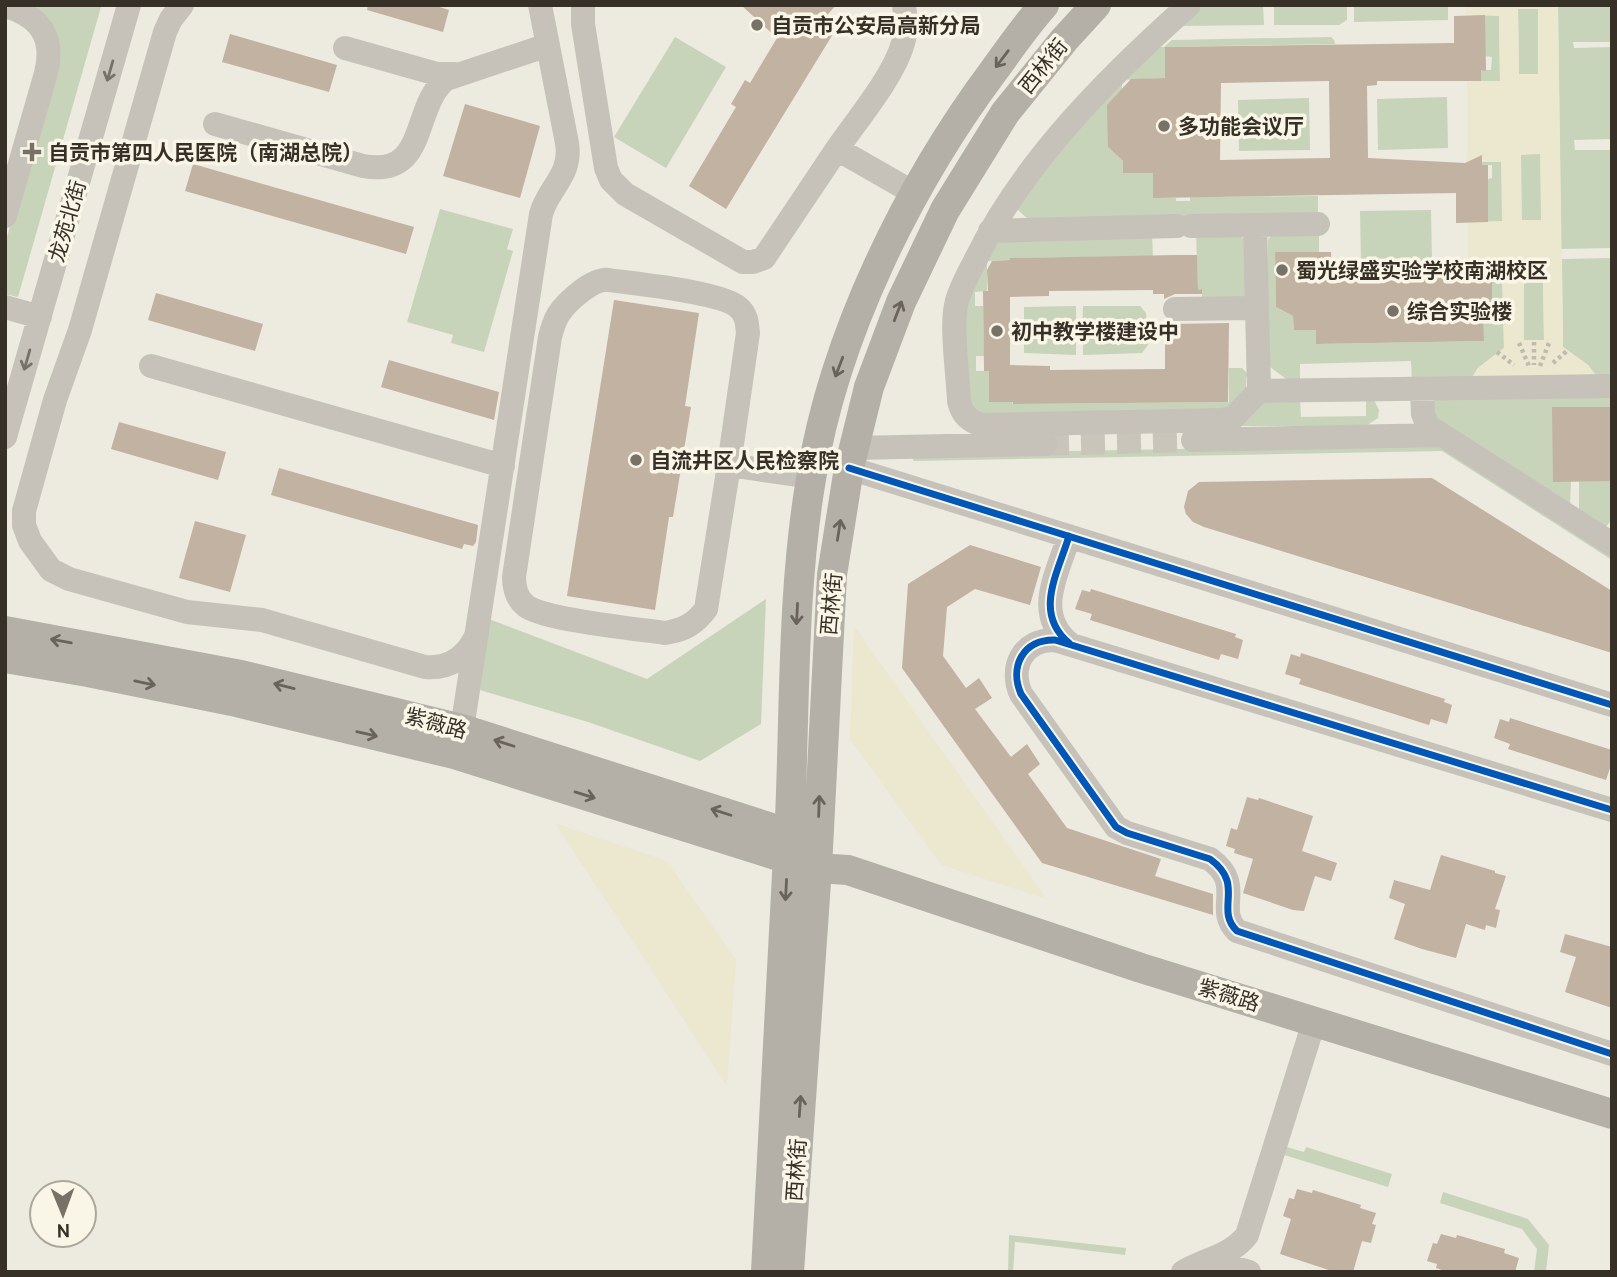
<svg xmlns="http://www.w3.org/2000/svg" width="1617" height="1277" font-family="Cabin,'Noto Sans SC',sans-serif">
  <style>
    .green { fill: #c8d4ba }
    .plaza { fill: #ece7cf; fill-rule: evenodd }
    .building { fill: #c1b2a1; fill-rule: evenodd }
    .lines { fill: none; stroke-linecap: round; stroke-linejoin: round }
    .minor-tunnel { stroke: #c9c5bb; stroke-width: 24; stroke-dasharray: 24 12; stroke-linecap: butt }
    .path { stroke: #bfbbb1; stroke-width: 4.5; stroke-dasharray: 3.5 3.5; stroke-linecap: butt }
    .minor { stroke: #c6c2b9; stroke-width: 24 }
    .major { stroke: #b4b0a8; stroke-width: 30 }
    .cycleway-casing { stroke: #faf6e7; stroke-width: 11 }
    .cycleway { stroke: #0057b8; stroke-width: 7 }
    .oneway { stroke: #69635b }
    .oneway2 { stroke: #777269 }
    .poi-dot { fill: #777168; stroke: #faf6e7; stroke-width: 2.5 }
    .labels { text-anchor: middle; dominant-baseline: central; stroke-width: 7; stroke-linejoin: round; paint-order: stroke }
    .poi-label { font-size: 21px; font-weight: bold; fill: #373027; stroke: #faf6e7; text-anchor: start }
    .street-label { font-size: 21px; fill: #373027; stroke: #faf6e7 }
  </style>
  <rect width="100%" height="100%" fill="#edeae0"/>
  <path class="green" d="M34,5H100L101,7L18,297L5,294V244L58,59L44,14Z
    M1203,5H1263L1264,25L1181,26Z
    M1274,5H1347V20L1339,25H1274Z
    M1354,5H1448V20L1354,22Z
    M1558,5H1612V42H1573L1574,48L1612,47V139L1574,140L1575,150H1612V248L1561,249Z
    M1518,8H1538V74H1519Z
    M1485,15H1499L1500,81H1481V70H1491L1492,57L1485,56Z
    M675,37L726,67L666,168L614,137Z
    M1331,37L1334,40L1335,44L1165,47V78L1122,80V91L1108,147L1123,161V173H1156H1153L1154,197L1176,198V201H1190V197L1318,196V218L1029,220L1018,210L1019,201L1147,47H1164L1172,40Z
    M1447,97L1448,148L1378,150L1377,99Z
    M1309,98L1310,150L1239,151L1238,100Z
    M1521,154H1541V220H1521Z
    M1482,155L1502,162V222H1488V179L1492,178V165H1482Z
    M440,209L513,229L507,249L513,251L484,352L451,343L453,335L407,322Z
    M1431,210L1432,261L1361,262L1360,211Z
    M1319,232V252L1275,253L1276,307L1293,316L1294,330H1316V344L1484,341L1483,304L1492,303V275H1502L1504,348L1478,368L1470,381L1412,382L1411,361L1300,364V384H1293L1266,364L1268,239L1275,233Z
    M1196,233H1237L1244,239L1251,302H1202V290H1198Z
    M1152,235L1153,256L1010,258V260L987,261V291L975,292V306H983L984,356H976V371H989V402H1012L1013,404L1229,402V368H1242L1248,374L1246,378V391L1232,410L980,418L969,412L960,303L990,241Z
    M1612,258V378L1597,377L1588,365L1563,347L1562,259Z
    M1523,274H1543L1544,340H1524Z
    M1076,306V324L1073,326L1024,327V307Z
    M1083,306H1140L1146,313L1147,328C1130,332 1092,350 1084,323C1082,319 1083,311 1083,306Z
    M1147,332L1148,345L1142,353L1083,355V338L1087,333L1102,341Z
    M1074,336L1076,338V355L1024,353V337Z
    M1612,395V407L1552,408L1571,481L1570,508L1434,422L1433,401L1437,398Z
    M1366,398L1374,400L1379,410L1378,418L1366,426H1224L1255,403L1300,399L1301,417L1366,416Z
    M1443,444L1612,552V560L1442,451L914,461L910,454Z
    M1579,481H1611L1612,519L1606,527L1579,513Z
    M766,599L761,724L700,761L588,722L480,690L486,618L647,679Z
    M1283,1146L1304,1152L1306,1147L1392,1174L1388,1187L1281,1154Z
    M1443,1192L1528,1219L1549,1245L1546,1272H1534L1537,1249L1522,1229L1440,1203Z
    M1009,1235L1126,1248L1125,1255L1015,1242L1013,1272H1008Z"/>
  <path class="plaza" d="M1466,5H1558L1563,347L1588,365L1597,377L1470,381L1478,368L1504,348L1503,275L1468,276V222L1502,221L1501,162H1467V81H1500L1499,16L1466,15ZM1518,9H1538V74H1519ZM1540,154L1541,220H1522L1521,155ZM1524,274H1543L1544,340H1524Z
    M854,626L1047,899L941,865L850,739Z
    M555,823L667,861L736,960L727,1086Z"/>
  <path class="building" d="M368,5H433L449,10L443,32L367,10Z
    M741,5H836L823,20L836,29L726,209L689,186L736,107L731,104L745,80L750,83L777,38Z
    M1485,15L1486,71L1481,70V81H1377V85L1367,86L1368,158L1465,163L1482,155V165H1488V222L1456,223V193L1153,198V173H1123V161L1108,147L1107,105L1131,79L1165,78V47L1454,43V16ZM1329,81L1330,158L1220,160L1221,83Z
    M230,34L337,65L329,92L222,62Z
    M465,104L540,126L520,198L443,176Z
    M193,164L414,227L406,254L185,191Z
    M1275,252H1331L1332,278L1492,275V304H1483L1484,341L1316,344V330H1294L1293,316L1276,307Z
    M1177,255H1197L1198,290L1202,289V294H1175L1164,299V294H1153V290L1049,291V296L1010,297V365L1050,366V370L1165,369V319L1175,324L1229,323L1228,402L1013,404V402H989V371H984L983,291H988L987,270L992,261L1010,260V258Z
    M156,293L263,324L255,351L148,320Z
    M614,300L699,313L685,406L691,407L673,517H669L655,610L567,596Z
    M389,360L499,392L494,420L381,387Z
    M1552,407H1612V481L1553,482Z
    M119,422L226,452L218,480L111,449Z
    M279,468L478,525L476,542L473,546L464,544L462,549L271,495Z
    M1432,478L1612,591V653L1204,527L1193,522L1186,514L1184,507L1188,491L1199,482Z
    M195,521L246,535L230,592L179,578Z
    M970,545L1041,567L1030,605L975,589L947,607L943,656L966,688L979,678L992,698L975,709L1011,757L1027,744L1040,764L1028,774L1067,828L1161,859L1155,876L1213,894V915L1042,863L902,668L908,584Z
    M1091,589L1236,634L1235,637L1243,640L1238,659L1221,654L1219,660L1090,620L1092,614L1075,609L1082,590L1090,592Z
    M1301,653L1445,699L1444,702L1452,705L1447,724L1431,719L1429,725L1299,684L1301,679L1285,674L1291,654L1300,657Z
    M1510,718L1612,750V762L1606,780L1508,749L1510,744L1494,738L1500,719L1509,722Z
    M1247,797L1258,800L1259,798L1313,816L1302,851L1337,863L1331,881L1315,876L1304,911L1293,910L1243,893L1253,859L1234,853L1235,849L1226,846L1231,828L1237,830Z
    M1441,855L1495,871V873L1506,876L1495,909L1500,910L1496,928L1486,925L1485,930L1466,924L1456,958L1422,949L1394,939L1405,904L1389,898L1394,880L1430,890Z
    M1565,934L1612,947V1008L1565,992L1576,957L1560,952Z
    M1297,1189L1312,1193L1313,1190L1361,1205L1360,1208L1376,1213L1372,1224L1376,1225L1371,1243L1362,1241L1353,1272H1335L1280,1254L1291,1219L1283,1216L1289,1198L1294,1199Z
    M1441,1234L1456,1238L1457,1235L1505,1249L1504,1253L1519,1258L1515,1272H1448L1436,1268L1437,1264L1427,1261L1433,1243L1437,1244Z"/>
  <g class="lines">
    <path class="minor-tunnel" d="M1045,444L1193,440"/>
    <path class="path" d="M1534,342V365
      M1519,343L1529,366
      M1497,352L1514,365
      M1553,363L1568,350
      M1540,366L1549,343"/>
    <path class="minor" d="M182,5L171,19L165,32L80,330L55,400L24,511V525L30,541L51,570L69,579L187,612L262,620L425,667C450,669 467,657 477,634
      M583,5V24L606,168L611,180L625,194L743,262H753L764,258L837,149
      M904,5C906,18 907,30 903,43C894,76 857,120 837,149L914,193
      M1189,5C1108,77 1022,163 975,261C968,275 959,290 956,305C951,329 958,375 959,401C962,415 970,422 983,425L1223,420L1234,417L1259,391L1612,386
      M5,6C40,16 55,37 46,73L5,216
      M345,48L437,74H455
      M215,124L363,166C429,178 411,107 446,79L548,45
      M1255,225L1259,391
      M1191,226L1318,224
      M990,231L1177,226
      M5,307L40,317
      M1175,309L1257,308
      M151,366L503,466
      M1422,389L1423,414L1428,426L1612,544
      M5,437L129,5
      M1193,440L1441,435
      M854,448L1045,444
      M729,465L706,609C695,624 684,630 665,633C637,629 545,620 526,606C517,599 514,588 514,577L550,337C552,329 554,322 558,315C567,301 593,278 609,280C636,284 723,292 739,308C747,315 747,324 748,333L729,465L811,477
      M849,468L1612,705
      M1069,643C1033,613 1058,573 1069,536
      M462,729L541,214C549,186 572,176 567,143L540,5
      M1612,810L1055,640C1023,639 1009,667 1021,694L1116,827L1127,833L1210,859C1246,885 1214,909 1237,931L1612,1054
      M1204,1262L1213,1261L1249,1272
      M1183,1272C1205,1259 1231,1256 1247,1235L1314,1022"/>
    <path class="major" d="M5,631L241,675L462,729L806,839
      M5,658L88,672L232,701L454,754L817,868L848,870L1141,968L1612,1114
      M766,1272C774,1121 782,970 790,818C795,705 792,591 811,479C834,335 909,184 995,69C1011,47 1026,25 1044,5
      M789,1272L817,868L832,575L849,468L869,387L901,302L945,210L1005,113L1064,40L1096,5"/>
    <g class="cycleway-casing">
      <path id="cycleway" d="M849,468L1612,705
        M1069,643C1033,613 1058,573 1069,536
        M1612,810L1055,640C1023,639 1009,667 1021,694L1116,827L1127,833L1210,859C1246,885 1214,909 1237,931L1612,1054"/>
    </g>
    <use href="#cycleway" class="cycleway"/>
  </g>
  <defs><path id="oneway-shaft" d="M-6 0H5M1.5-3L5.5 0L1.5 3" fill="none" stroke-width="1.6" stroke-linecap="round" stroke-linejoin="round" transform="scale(1.75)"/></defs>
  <g class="oneway">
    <use href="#oneway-shaft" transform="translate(1002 59) rotate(127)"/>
    <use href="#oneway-shaft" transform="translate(898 311) rotate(-69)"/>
    <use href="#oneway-shaft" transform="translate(839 367) rotate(111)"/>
    <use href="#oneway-shaft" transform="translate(839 530) rotate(-81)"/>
    <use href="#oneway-shaft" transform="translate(797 614) rotate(93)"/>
    <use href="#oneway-shaft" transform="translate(61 641) rotate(-170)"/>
    <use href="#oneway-shaft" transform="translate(145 683) rotate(12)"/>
    <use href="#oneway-shaft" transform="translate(284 686) rotate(-166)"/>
    <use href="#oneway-shaft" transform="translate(367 734) rotate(13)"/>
    <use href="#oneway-shaft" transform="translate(504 743) rotate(-162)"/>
    <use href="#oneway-shaft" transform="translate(585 795) rotate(17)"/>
    <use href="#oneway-shaft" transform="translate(819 806) rotate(-88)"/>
    <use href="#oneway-shaft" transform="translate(721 812) rotate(-162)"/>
    <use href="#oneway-shaft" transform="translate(786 890) rotate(93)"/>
    <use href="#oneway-shaft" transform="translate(800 1106) rotate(-86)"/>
  </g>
  <g class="oneway2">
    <use href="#oneway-shaft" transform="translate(110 71) rotate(106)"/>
    <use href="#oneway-shaft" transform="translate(27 360) rotate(106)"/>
  </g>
  <g class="poi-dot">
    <circle cx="757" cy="25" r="7"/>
    <circle cx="1164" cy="126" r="7"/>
    <path d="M28.5 141.5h7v7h7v7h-7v7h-7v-7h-7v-7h7z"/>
    <circle cx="1282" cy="270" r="7"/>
    <circle cx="1393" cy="311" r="7"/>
    <circle cx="997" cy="331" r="7"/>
    <circle cx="636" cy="460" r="7"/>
  </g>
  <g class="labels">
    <g class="poi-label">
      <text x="771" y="25">自贡市公安局高新分局</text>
      <text x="1178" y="126">多功能会议厅</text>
      <text x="48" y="152">自贡市第四人民医院（南湖总院）</text>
      <text x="1296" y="270">蜀光绿盛实验学校南湖校区</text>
      <text x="1407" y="311">综合实验楼</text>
      <text x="1011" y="331">初中教学楼建设中</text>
      <text x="650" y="460">自流井区人民检察院</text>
    </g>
    <g class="street-label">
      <text transform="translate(1043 66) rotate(-51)">西林街</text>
      <text transform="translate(67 221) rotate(-74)">龙苑北街</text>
      <text transform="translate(831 604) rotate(-85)">西林街</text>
      <text transform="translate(436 723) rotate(15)">紫薇路</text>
      <text transform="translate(1229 995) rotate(17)">紫薇路</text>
      <text transform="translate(796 1170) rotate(-86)">西林街</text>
    </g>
  </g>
  <rect width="1617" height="1277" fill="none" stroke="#373027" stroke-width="14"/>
  <g transform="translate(63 1214) rotate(179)"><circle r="33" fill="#faf6e7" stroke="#aca79a" stroke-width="2"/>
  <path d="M0-5L12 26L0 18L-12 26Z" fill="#777168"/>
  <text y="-10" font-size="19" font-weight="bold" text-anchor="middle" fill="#373027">N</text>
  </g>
</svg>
